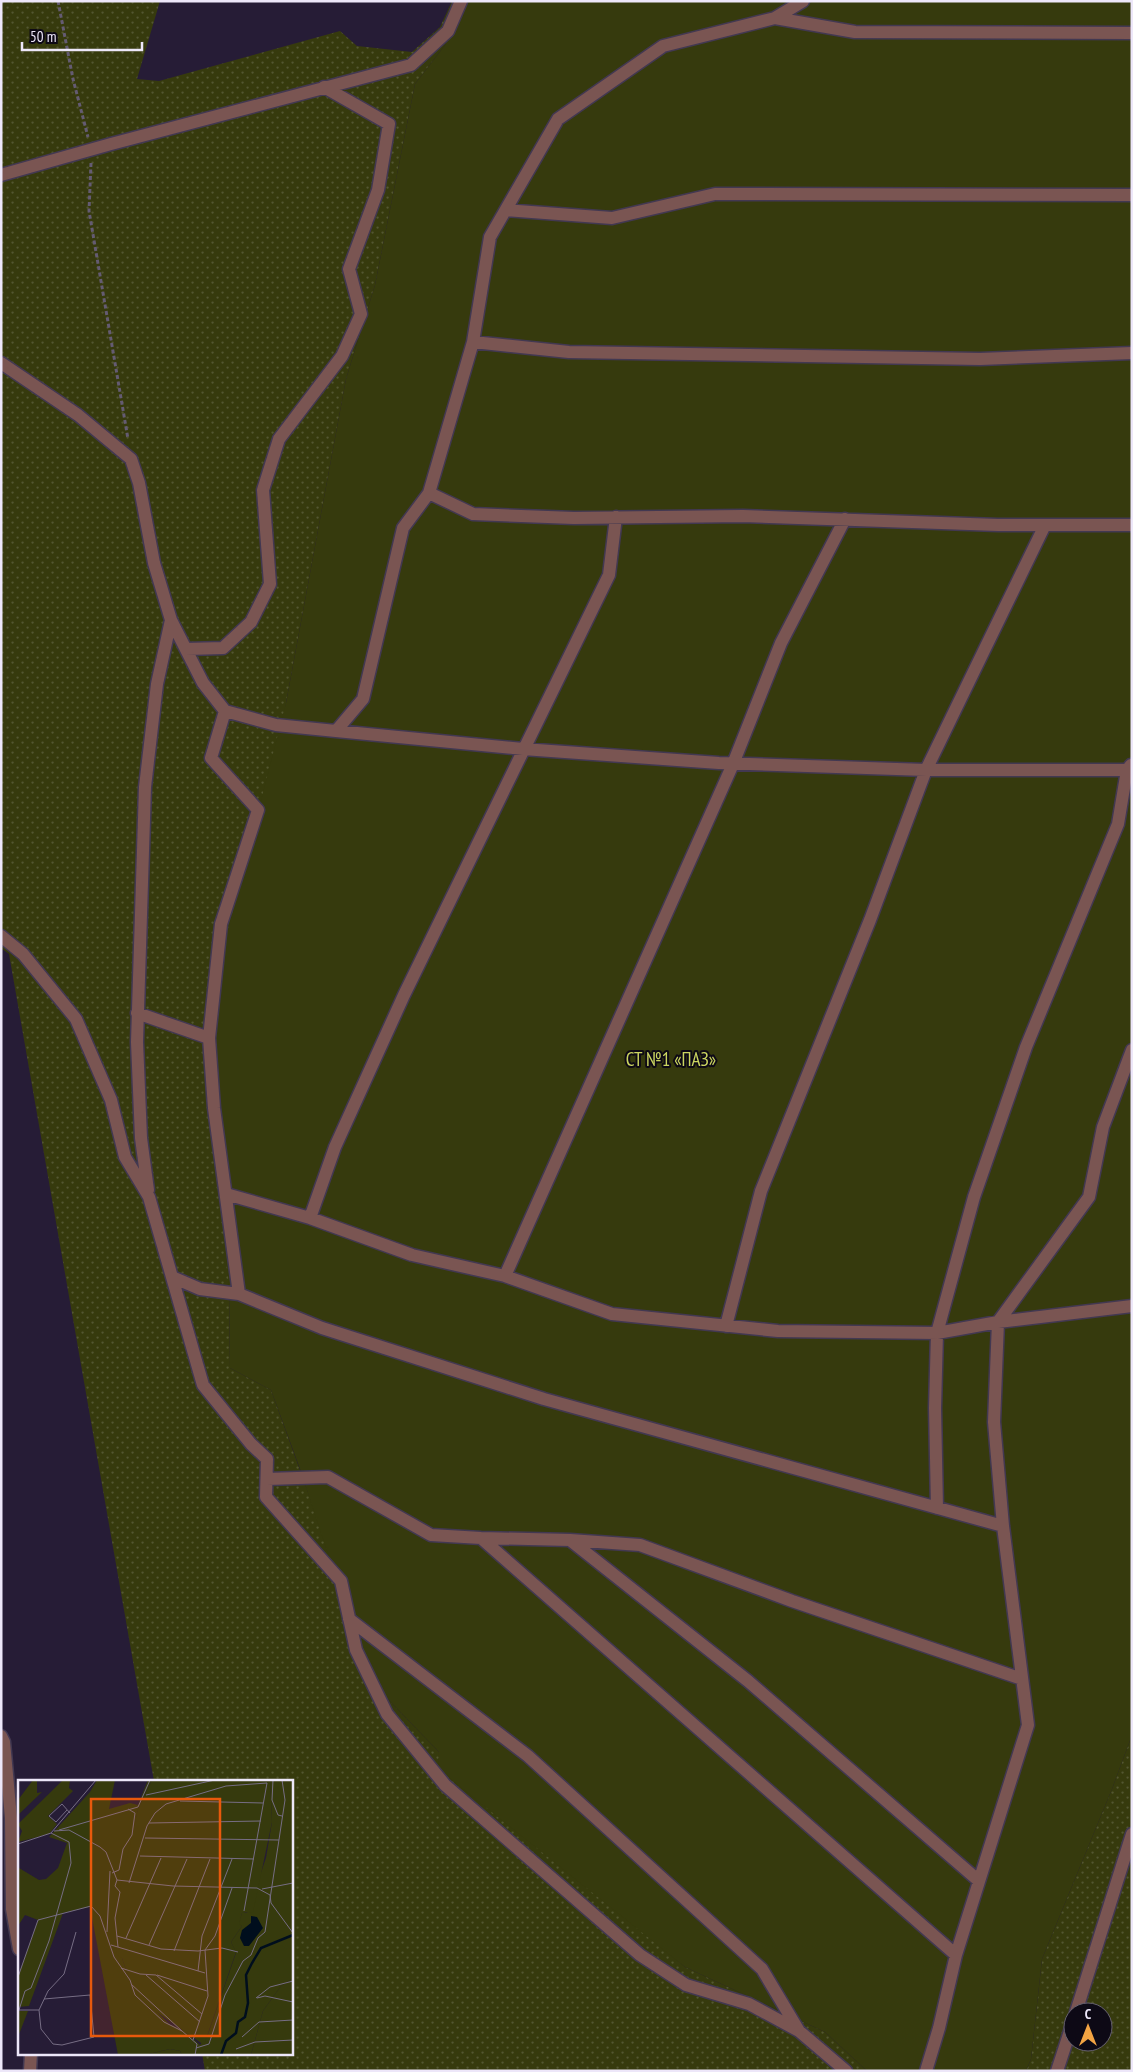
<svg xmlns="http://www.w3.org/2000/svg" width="1133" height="2072" font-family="'PT Sans Narrow',sans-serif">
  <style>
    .grass { fill: url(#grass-dots); fill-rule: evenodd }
    .garden { fill: #363a0d }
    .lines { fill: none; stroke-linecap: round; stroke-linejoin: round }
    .minor-casing { stroke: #423851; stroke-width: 15 }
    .path { stroke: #645b72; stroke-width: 3; stroke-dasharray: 4 2.5; stroke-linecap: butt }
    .minor { stroke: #7a5552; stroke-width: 12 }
    .labels { text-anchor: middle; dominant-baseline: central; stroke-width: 4; stroke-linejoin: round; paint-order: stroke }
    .park-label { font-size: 19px; fill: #cbd560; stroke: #0d0915 }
    .inset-river { fill: none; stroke: #000e1d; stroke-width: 2.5 }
    .inset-road { fill: none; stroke: #766d84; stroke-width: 1 }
    .view { fill: #e8590c; fill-opacity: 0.15; stroke: #e8590c; stroke-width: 2.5 }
    .inset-edge { fill: none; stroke: #ede7f9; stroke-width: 2.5 }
  </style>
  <defs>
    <pattern id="grass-dots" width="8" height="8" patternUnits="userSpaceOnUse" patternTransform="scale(1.25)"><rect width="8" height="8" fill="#363a0d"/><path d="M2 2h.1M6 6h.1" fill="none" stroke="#535631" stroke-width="1.8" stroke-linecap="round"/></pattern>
  </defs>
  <rect width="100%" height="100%" fill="#261c36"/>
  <path class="grass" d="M1,1H160L137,79L159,81L340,31L357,46L412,52L440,27L452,1H466L445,45L415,84L375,285L346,379L286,703L229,1286L230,1368L271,1390L380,1691L439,1752L685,1967L825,2032L867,2071H205L202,2053H291V1781H154L9,954L1,948Z
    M1132,1735V2071H1026L1031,2059L1042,1959L1112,1789ZM1073,2012H1103V2042H1073Z"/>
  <path class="garden" d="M466,1H1132V1735L1112,1789L1042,1959L1031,2059L1026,2071H867L825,2032L685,1967L438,1769L439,1752L380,1691L359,1647L300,1469L271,1390L230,1368L229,1286L204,1023L286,703L346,379L375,285L415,84L445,45Z"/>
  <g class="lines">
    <g class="minor-casing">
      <path id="minor" d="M775,18L855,32L1132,33
        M1,175L111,144L411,65L448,31L461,1
        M506,210L612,218L715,194L1132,195
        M473,342L569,352L980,359L1132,353
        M1,363L78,415L131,459L139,483L154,563L171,620L203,683L225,711L276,725L336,731L523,749L719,763L926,770H1132
        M429,493L473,514L574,518L743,516L998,525H1132
        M186,649L223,648L251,622L270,584L263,490L279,439L342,356L361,314L349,269L378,190L389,124L324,87
        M225,711L211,758L258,810L221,924L209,1038L214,1108L239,1294
        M336,731L363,699L403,528L429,493L473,342L490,237L558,119L663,46L775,18L803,1
        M1,936L23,954L76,1019L111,1100L125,1157L149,1197L203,1385L251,1444L267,1459L266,1497L341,1581L356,1650L387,1714L445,1785L640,1955L686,1985L749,2004L799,2031L846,2071
        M137,1013L209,1038
        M148,1190L141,1138L137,1042L145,787L157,684L171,620
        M226,1194L310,1218L412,1255L505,1276L612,1314L778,1331L937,1333L998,1322L1132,1306
        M310,1218L335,1147L404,995L609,575L616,517
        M505,1276L733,764L781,643L845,519
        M172,1277L200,1289L239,1294L322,1328L544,1399L1003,1526
        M726,1326L761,1191L870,920L926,770L1045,525
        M267,1479L328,1477L431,1535L481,1538L570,1540L748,1681L979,1881
        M937,1508L935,1408L937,1333L974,1197L1026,1047L1118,824L1127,770L1131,765
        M481,1538L956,1955
        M570,1540L640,1545L792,1601L1022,1679
        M349,1619L528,1756L762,1969L799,2031
        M1,1736L4,1742L11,1818L12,1909L19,1949
        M1076,2012L1132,1834
        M30,2071L31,2053
        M926,2071L939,2028L956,1955L1028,1725L1003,1526L994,1422L998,1322L1089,1197L1103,1127L1132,1050
        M1057,2071L1073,2022"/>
    </g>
    <path class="path" d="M58,1L73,79L88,137
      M91,163L89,211L128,439"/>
    <use href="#minor" class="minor"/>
  </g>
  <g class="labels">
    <g class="park-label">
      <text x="671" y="1059">СТ №1 «ПАЗ»</text>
    </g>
  </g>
  <g transform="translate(18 1780)">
    <rect width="275" height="275" fill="#261c36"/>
    <path d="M15,0H19V13L24,12L0,35V20ZM45,0H52L51,8L55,11L30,36L39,44L31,54L0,62L4,51L0,44ZM79,0H97L91,29L112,23L120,25L130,0H134L120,29L106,100L104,178L114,207L151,244L167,251L182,265L190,254L218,173L213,162L224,146L220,145L224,133H229L248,78L254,42L252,0H275V198L263,206L245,231L233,275H164L162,271L152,269L127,275H100L72,127L45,133L11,226L0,227V196L20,140L7,135L0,146V90L1,88L21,100L28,99L40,88L49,63L31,57L72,12ZM233,143L240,151L233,160L222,158ZM0,231H10L0,257Z" fill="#363a0d" fill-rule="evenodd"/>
    <path d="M134,0H252L254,42L235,132L224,133L221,144L224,146L213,162L218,172L186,265L123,221L114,207L104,178L99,175L96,136L120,29ZM275,198V275H233L245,231L263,206ZM152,269L162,271L164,275H127Z" fill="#363a0d"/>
    <path d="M233,136L239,137L245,148L231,166H226L222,158L224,150L233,143Z" fill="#000e1d"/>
    <path class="inset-river" d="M203,275L208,261L218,253L220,242L227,237L230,223L228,195L234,183L243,168L275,155"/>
    <path class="inset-road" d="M255,0L254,20L260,35L264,36M128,15L197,0M162,21L245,23M49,30L38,42L31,36L44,24L52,33M131,43L243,41M41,50L120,27L132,0M36,51L51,50L82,67L88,72L99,100L155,106L239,108L252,115L253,123L275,153M127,58L261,60M0,64L33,53L78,0M122,76L236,79M94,93L101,90L105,69L114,55L117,33L110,29M99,100L97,106L102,112L97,138L100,167M111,103L129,46L137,33L148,24L208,6L249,3L226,131M244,109L275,103M89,152L92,91M99,156L143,169L180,171L204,168L220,172M108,158L143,78M93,165L187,193M131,165L169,79M156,171L192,79M103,188L122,194L138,195L184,234M180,191L184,156L214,79M128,195L182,242M139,195L189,211M0,197L20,140L73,126L82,136L96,177L112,200L117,215L146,242L164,251L179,264L177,275M113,204L164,251M238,218L252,207L275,201M239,218L247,216L275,222M1,230L7,211L13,208L31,161L53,83L51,62L33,53M1,230H21L30,211L46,194L58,152M21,230L23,249L35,264L44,265L76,257L72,215L26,219M224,257L241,242L275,240M175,260L190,216L187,170L197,156L214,108M178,268L191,264L207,215L225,181L233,175L240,158L247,152L267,20L264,0M218,269L237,262L275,260"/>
    <path class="view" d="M73,19H202V256H73Z"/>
    <rect width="275" height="275" class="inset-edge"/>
  </g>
  <rect width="1133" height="2072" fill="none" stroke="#ede7f9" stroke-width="5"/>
  <g transform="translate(1088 2027)"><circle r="24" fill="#0d0915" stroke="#676270"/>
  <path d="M0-4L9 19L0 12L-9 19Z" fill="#f3a443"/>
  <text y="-8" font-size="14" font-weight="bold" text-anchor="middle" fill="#ede7f9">С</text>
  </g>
  <path d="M22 42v8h120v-8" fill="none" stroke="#ede7f9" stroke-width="2.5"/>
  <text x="30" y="42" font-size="15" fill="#ede7f9" stroke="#0d0915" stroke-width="4" paint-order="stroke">50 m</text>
</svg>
